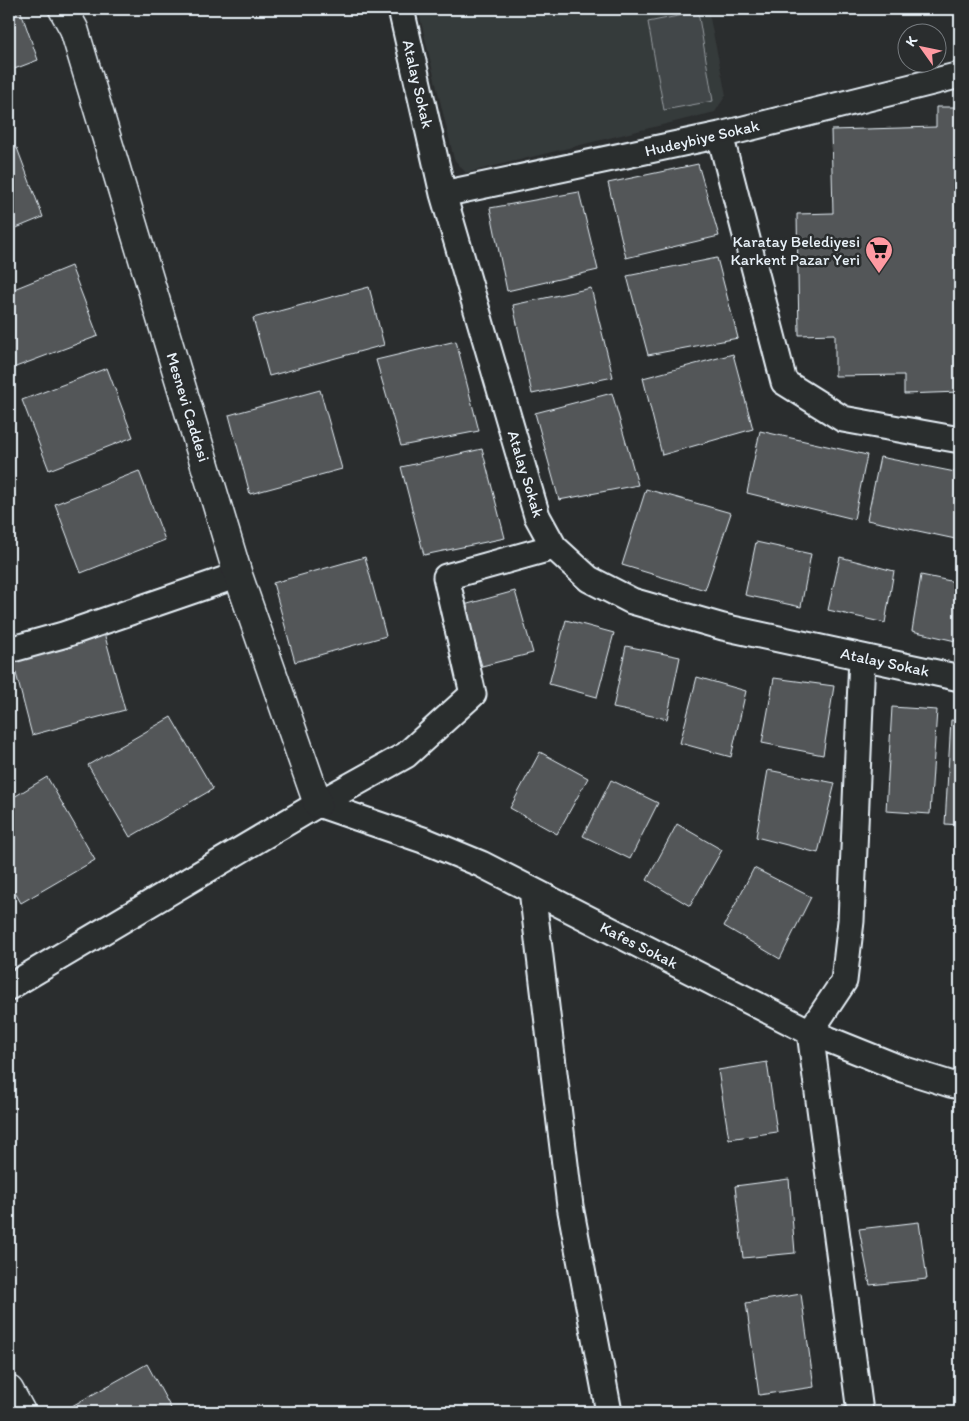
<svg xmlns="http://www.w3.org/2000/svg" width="969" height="1421" font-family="Itim,sans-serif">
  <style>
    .built { fill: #363a3b }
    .green { fill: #424648; stroke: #959ca0 }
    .building { fill: #535759; stroke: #e8f1f8 }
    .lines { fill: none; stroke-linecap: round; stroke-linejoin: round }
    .minor-casing { stroke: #e8f1f8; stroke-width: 29 }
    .tertiary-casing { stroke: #e8f1f8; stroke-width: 31 }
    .secondary-casing { stroke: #e8f1f8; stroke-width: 31 }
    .minor { stroke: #2a2d2e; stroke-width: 25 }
    .tertiary { stroke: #2a2d2e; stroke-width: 28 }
    .secondary { stroke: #2a2d2e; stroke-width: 28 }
    .labels { text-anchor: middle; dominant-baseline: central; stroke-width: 5; stroke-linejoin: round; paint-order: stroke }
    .street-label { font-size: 16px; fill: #e8f1f8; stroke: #2a2d2e }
    .poi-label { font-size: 16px; fill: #e8f1f8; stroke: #2a2d2e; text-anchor: end }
  </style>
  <rect width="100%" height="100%" fill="#2a2d2e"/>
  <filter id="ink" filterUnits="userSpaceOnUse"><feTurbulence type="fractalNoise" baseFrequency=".02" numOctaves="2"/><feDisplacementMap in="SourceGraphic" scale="10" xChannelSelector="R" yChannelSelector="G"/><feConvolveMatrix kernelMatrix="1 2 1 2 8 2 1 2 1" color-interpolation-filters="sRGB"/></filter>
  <g filter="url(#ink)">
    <path class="built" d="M418,9H708L726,95L715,112L466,173L454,159Z"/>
    <path class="green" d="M698,12L713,101L664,110L648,22Z"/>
    <path class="building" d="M9,9H20L38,60L9,71Z
      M936,107H960V392L904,394V375L835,376V334L799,335L797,214L833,213L831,130L936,127Z
      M17,148L43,217L9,231V151Z
      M698,164L719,236L626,258L608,183Z
      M579,192L598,270L507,291L490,208Z
      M717,258L738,338L648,355L627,276Z
      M71,266L98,336L13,368L9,356V291Z
      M369,287L384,345L269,376L253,318Z
      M591,288L613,377L532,394L513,305Z
      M456,341L479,431L401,446L376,360Z
      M733,354L753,429L662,455L643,378Z
      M107,368L133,437L49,470L22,400Z
      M320,390L342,469L250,494L229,415Z
      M612,393L638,485L559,500L535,413Z
      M760,431L867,455L854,519L747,493Z
      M482,449L505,538L424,555L401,467Z
      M880,457L960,473V540L867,520Z
      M139,471L165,540L81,573L55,504Z
      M646,489L731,513L705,590L622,565Z
      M756,542L811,554L801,607L745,595Z
      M365,557L386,636L295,662L273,583Z
      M840,557L894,571L885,623L828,610Z
      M921,575L960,583V642L912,631Z
      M515,591L533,653L482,666L464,605Z
      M566,620L614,633L597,697L549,684Z
      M103,629L125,710L32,735L11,654Z
      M626,646L680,657L667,719L613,708Z
      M697,677L746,691L731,757L680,743Z
      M774,678L834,686L823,755L762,743Z
      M892,707L937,710L930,814L886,811Z
      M171,717L213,789L130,837L88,765Z
      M951,720L960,721V825L945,824Z
      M540,752L588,778L557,834L510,808Z
      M768,770L835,783L818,853L756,837Z
      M47,777L95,860L21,903L9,882V800Z
      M611,780L658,803L630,859L583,836Z
      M677,824L722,850L690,906L647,880Z
      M754,868L811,897L780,959L724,926Z
      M767,1062L777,1132L729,1139L718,1070Z
      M789,1179L795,1253L743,1258L735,1186Z
      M919,1222L927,1279L870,1285L859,1229Z
      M801,1294L814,1387L759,1395L746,1303Z
      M147,1364L173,1412H63V1411Z"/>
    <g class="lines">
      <g class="minor-casing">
        <path id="minor" d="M401,9L443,194L537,516L554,547L589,579L632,601L723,627L960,678
          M720,135L784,382L843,419L960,440
          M443,194L720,135L960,75
          M9,650L63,635L238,575
          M318,804L423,840L481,864L810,1032L902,1069L950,1084L960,1086
          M532,890L570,1206L609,1412
          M9,987L318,804L406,755L473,694L446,577L554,547
          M860,1412L810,1032L844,981L851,921L862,657"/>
      </g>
      <g class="tertiary-casing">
        <path id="tertiary" d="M63,9L74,29L238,575L318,804"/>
      </g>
      <g class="secondary-casing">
        <path id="secondary" d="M9,1390L21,1412"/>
      </g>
      <use href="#minor" class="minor"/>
      <use href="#tertiary" class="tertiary"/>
      <use href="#secondary" class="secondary"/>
    </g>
  </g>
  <defs>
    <g id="supermarket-pin" transform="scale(1.4375)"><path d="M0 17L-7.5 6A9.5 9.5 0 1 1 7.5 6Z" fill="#ff9aa2" stroke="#2a2d2e"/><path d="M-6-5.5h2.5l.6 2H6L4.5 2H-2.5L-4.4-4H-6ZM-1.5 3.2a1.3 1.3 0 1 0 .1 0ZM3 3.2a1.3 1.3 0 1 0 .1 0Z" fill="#111"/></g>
  </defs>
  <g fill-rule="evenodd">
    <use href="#supermarket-pin" x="879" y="250"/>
  </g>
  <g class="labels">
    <g class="street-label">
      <text transform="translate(418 84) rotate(77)">Atalay Sokak</text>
      <text transform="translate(702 138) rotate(-13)">Hudeybiye Sokak</text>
      <text transform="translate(188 407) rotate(73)">Mesnevi Caddesi</text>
      <text transform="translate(526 474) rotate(73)">Atalay Sokak</text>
      <text transform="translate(885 662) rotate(12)">Atalay Sokak</text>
      <text transform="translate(639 945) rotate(27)">Kafes Sokak</text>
    </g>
    <g class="poi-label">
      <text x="860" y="241">Karatay Belediyesi<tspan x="860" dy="18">Karkent Pazar Yeri</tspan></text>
    </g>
  </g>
  <rect width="969" height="1421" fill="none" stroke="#2a2d2e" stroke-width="30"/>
  <rect x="15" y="15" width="939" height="1391" fill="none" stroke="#e8f1f8" stroke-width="2" filter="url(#ink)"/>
  <g transform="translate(922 48) rotate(303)"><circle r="24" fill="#2a2d2e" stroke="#767b7f"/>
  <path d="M0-4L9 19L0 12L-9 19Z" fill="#ff9aa2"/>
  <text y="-8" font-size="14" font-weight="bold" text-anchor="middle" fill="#e8f1f8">K</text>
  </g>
</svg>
